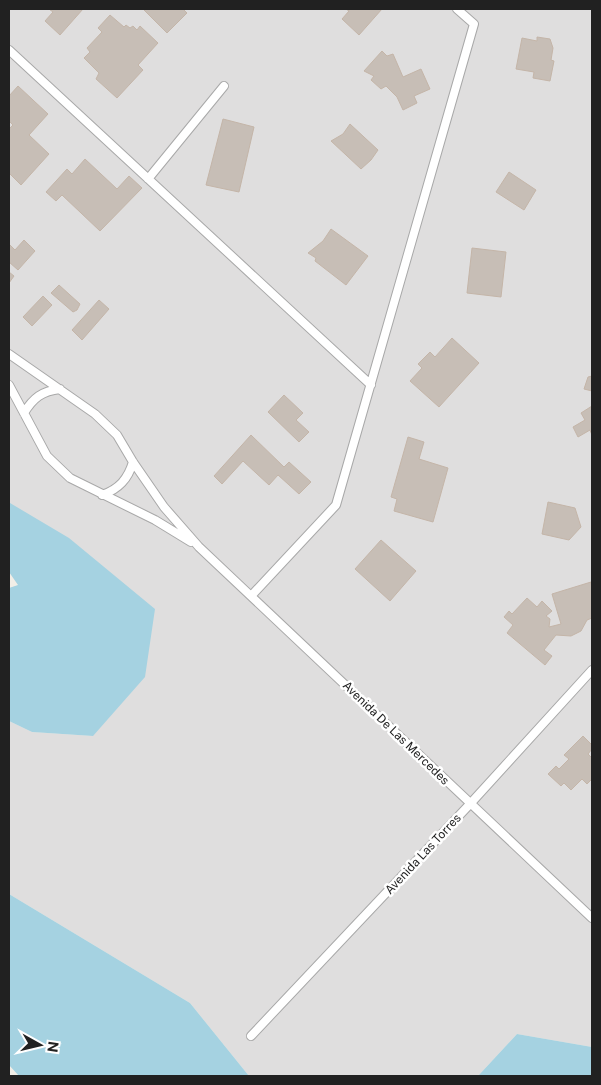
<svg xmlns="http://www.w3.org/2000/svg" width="601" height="1085" font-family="'Public Sans',sans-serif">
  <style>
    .residential { fill: #dfdede }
    .water { fill: #a5d2e1 }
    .building { fill: #c7beb6; stroke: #c4b5a8 }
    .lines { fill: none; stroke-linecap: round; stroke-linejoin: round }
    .service-casing { stroke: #a8a8a8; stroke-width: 10 }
    .service { stroke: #fff; stroke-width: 8 }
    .labels { text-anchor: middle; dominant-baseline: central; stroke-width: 5; stroke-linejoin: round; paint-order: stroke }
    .street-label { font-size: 12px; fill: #212121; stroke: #fff }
  </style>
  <rect width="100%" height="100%" fill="#f2eee7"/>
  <path class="residential" d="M9,9H592V1047L517,1034L478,1076H249L190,1003L9,894V721L32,732L93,736L10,503L9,504Z"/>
  <path class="water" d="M10,503L69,538L155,609L145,677L93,736L32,732L9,721V588L18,585L9,572V504Z
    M9,894L190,1003L249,1076H19L9,1065Z
    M517,1034L592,1047V1076H478Z"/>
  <path class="building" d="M49,9H83L60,35L45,21L53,12Z
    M143,9H183L187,13L167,33Z
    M346,9H382L359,35L342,19L349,11Z
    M110,15L124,27L126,25L130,28L133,26L137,30L140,26L158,43L138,65L143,70L117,98L96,79L99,73L84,58L90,52L87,48L102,32L98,28Z
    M537,37L550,39L553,48L551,60L554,61L550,81L533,78L534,72L516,69L522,38L537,41Z
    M382,51L387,56L393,54L403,77L421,69L430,89L414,96L417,103L403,110L397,97L386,86L381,89L371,80L374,76L364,71Z
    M18,86L48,114L29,135L49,154L21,185L9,173V129L13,125L9,121V96Z
    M223,119L254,127L239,192L206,185Z
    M350,124L378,150L371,160L361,169L331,141L343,134Z
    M85,159L117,189L129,176L142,188L100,231L62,195L56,201L46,192L67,169L72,174Z
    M509,172L536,190L524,210L496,192Z
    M331,229L368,256L346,285L315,261L316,258L308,253L323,241Z
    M24,240L35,251L18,270L9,262V244L15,250Z
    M472,248L506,252L501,297L467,293Z
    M9,272L14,276L9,283Z
    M59,285L80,304L77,310L73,312L51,293Z
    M43,296L52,305L32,326L23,317Z
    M99,300L109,309L82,340L72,330Z
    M452,338L479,363L439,407L410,381L422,368L418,364L430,352L435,357Z
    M592,376V391L584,389L588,377Z
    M284,395L303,413L296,420L309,432L299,442L268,412Z
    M592,406V435L590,430L578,437L573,427L585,420L581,413Z
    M251,435L284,467L289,462L311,482L299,494L278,475L269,485L243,461L222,484L214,476Z
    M408,437L424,442L419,459L448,468L433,522L394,511L397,499L391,497Z
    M548,502L575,508L581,527L569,540L542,534Z
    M381,540L416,571L390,601L355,569Z
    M591,582L592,588V618L587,620L581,631L571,636L556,635L544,650L552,656L545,665L507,633L513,625L504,617L509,611L512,614L527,598L537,607L542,601L552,611L546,616L550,619L549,627L561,624L552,594Z
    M583,736L592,745V749L588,754L591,757H592V779L587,784L582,779L571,790L564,783L561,786L548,774L556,766L559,769L569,759L564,755Z"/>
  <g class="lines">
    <g class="service-casing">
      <path id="service" d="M9,50L371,385
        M148,179L224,86
        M9,354L95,414L117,435L133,462L164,507L199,547L592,918
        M9,385L47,456L70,478L155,520L191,542
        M24,413C33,398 42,391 60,389
        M102,495C119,489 128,479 133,462
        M251,596L336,505L474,24L457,9
        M251,1036L470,804L592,670"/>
    </g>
    <use href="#service" class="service"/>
  </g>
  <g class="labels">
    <g class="street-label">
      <text transform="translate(396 733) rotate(44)">Avenida De Las Mercedes</text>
      <text transform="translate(423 854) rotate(-47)">Avenida Las Torres</text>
    </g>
  </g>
  <rect width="601" height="1085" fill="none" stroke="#212121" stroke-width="20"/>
  <g transform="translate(40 1045) rotate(98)" stroke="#ffffff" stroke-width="4" paint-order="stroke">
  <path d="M0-4L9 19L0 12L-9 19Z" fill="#212121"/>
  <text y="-8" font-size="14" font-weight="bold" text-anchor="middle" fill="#212121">N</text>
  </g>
</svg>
